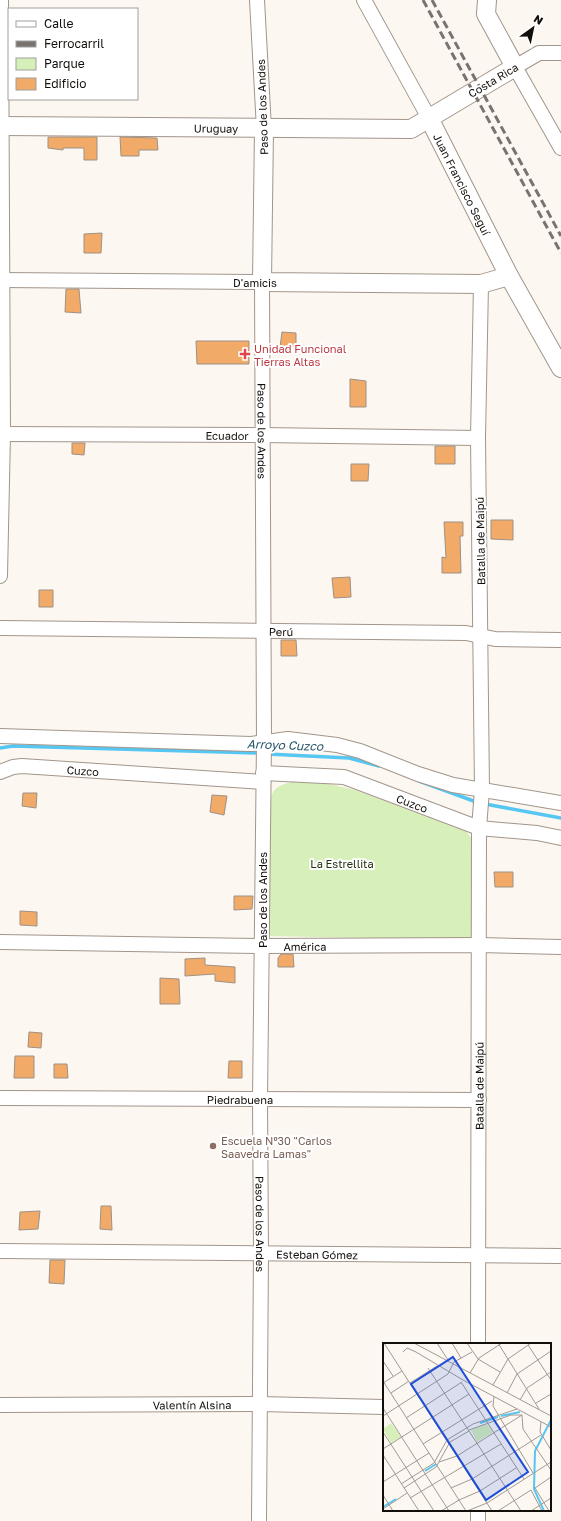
<svg xmlns="http://www.w3.org/2000/svg" width="561" height="1521" font-family="'Golos Text',sans-serif">
  <style>
    .green { fill: #d7efb8 }
    .lines { fill: none; stroke-linecap: round; stroke-linejoin: round }
    .stream { stroke: #56c7f2; stroke-width: 3.5 }
    .building { fill: #f1aa67; stroke: #9e9186 }
    .minor-casing { stroke: #a2958a; stroke-width: 16 }
    .tertiary-casing { stroke: #a2958a; stroke-width: 20 }
    .minor { stroke: #fff; stroke-width: 14 }
    .tertiary { stroke: #fff; stroke-width: 18 }
    .rail { stroke: #78736f; stroke-width: 3; stroke-dasharray: 8 4; stroke-linecap: butt }
    .health-dot { fill: #e0444e; stroke: #fff; stroke-width: 1.5 }
    .education-dot { fill: #8d6e63; stroke: #fff; stroke-width: 1.5 }
    .labels { text-anchor: middle; dominant-baseline: central; stroke-width: 4; stroke-linejoin: round; paint-order: stroke }
    .street-label { font-size: 11px; fill: #120e0a; stroke: #fff }
    .health-label { font-size: 11px; fill: #be3a42; stroke: #fff; text-anchor: start }
    .park-label { font-size: 11px; fill: #24310e; stroke: #fff }
    .education-label { font-size: 11px; fill: #785e54; stroke: #fff; text-anchor: start }
    .water-label { font-size: 12px; font-style: italic; fill: #275668; stroke: #fff }
    .inset-river { fill: none; stroke: #56c7f2; stroke-width: 2 }
    .inset-road { fill: none; stroke: #9f9a95; stroke-width: 1 }
    .view { fill: #1d4ed8; fill-opacity: 0.15; stroke: #1d4ed8; stroke-width: 2 }
    .inset-edge { fill: none; stroke: #120e0a; stroke-width: 2 }
  </style>
  <rect width="100%" height="100%" fill="#fdf7f2"/>
  <path class="green" d="M291,782L329,784L355,790L467,832L473,841L471,940L267,936L269,805C273,788 275,787 291,782Z"/>
  <g class="lines">
    <path class="stream" d="M0,748L13,746L260,753
      M267,754L349,758L379,766
      M419,781L479,803
      M485,804L561,818"/>
  </g>
  <path class="building" d="M48,137H97V160H84V148H63V150L48,148Z
    M120,137L157,138L158,150H139V156H121Z
    M102,233L101,253H84V234Z
    M66,289H79L81,313L65,312Z
    M282,332L296,333V346L280,347Z
    M196,341H249V364H197Z
    M350,379L366,381V407H350Z
    M72,443H85L84,455L72,454Z
    M435,446H455V464H435Z
    M351,464H369L368,481H351Z
    M491,520H513V540L491,539Z
    M444,522H463V536H460L461,573H442V557L446,558Z
    M350,577L351,597L334,598L332,578Z
    M39,590H53V607H39Z
    M281,640H296L297,656H281Z
    M23,793H37L36,808L22,806Z
    M212,795L227,796L224,815L210,812Z
    M494,872H513V887H495Z
    M234,896H253L252,909L234,910Z
    M20,911L37,912V926L20,925Z
    M281,954H293L294,967H278V958Z
    M205,958V965L235,967V983L215,981V974L185,976V959Z
    M160,978L179,979L180,1004H160Z
    M29,1032L42,1033L41,1048L28,1047Z
    M15,1056H34V1078H14Z
    M229,1061H242V1078H228Z
    M54,1064H67L68,1078H54Z
    M101,1206H111L112,1230L100,1229Z
    M40,1211L38,1229L19,1230L20,1212Z
    M50,1260H65L64,1284L49,1283Z"/>
  <g class="lines">
    <g class="minor-casing">
      <g id="minor">
        <path d="M257,0L264,129"/>
        <path d="M364,0L429,118"/>
        <path d="M561,53H539L515,67L561,148"/>
        <path id="s1" d="M0,280L262,282L264,742L260,1100L261,1253L259,1521"/>
        <path id="s2" d="M0,434L261,435L478,438"/>
        <path d="M0,576L3,434L1,0"/>
        <path id="s3" d="M0,628L466,633L495,639L561,640"/>
        <path d="M0,736L251,744L288,739L337,745L360,751L418,774L453,785L561,803"/>
        <path id="s4" d="M0,772L13,767L22,766L263,782"/>
        <path id="s5" d="M263,773L344,777L479,828L537,833L561,838"/>
        <path id="s6" d="M0,942L262,946L479,945L561,947"/>
        <path id="s7" d="M0,1098L479,1100"/>
        <path id="s8" d="M0,1251L561,1256"/>
        <path id="s9" d="M478,1344L479,828L482,790L478,438L481,284"/>
        <path id="s10" d="M0,1405L260,1404L384,1407"/>
        <path d="M478,1510V1521"/>
      </g>
    </g>
    <g class="tertiary-casing">
      <g id="tertiary">
        <path id="s11" d="M429,118L509,276L561,368"/>
        <path id="s12" d="M0,126L411,129L515,67L486,14L487,0"/>
        <path d="M264,129L262,282L481,284L509,276"/>
      </g>
    </g>
    <use href="#minor" class="minor"/>
    <use href="#tertiary" class="tertiary"/>
    <path class="rail" d="M423,0L561,253
      M432,0L561,236"/>
  </g>
  <path class="health-dot" d="M243 348h4v4h4v4h-4v4h-4v-4h-4v-4h4z"/>
  <circle class="education-dot" cx="213" cy="1146" r="4"/>
  <g class="labels">
    <g class="street-label">
      <text transform="translate(493 80) rotate(-31)">Costa Rica</text>
      <text transform="translate(262 107) rotate(-92)">Paso de los Andes</text>
      <text stroke="none"><textPath href="#s12" startOffset="216">Uruguay</textPath></text>
      <text stroke="none"><textPath href="#s11" startOffset="74">Juan Francisco Seguí</textPath></text>
      <text x="255" y="282">D'amicis</text>
      <text stroke="none"><textPath href="#s1" startOffset="411">Paso de los Andes</textPath></text>
      <text stroke="none"><textPath href="#s2" startOffset="227">Ecuador</textPath></text>
      <text transform="translate(480 541) rotate(-91)">Batalla de Maipú</text>
      <text stroke="none"><textPath href="#s3" startOffset="281">Perú</textPath></text>
      <text stroke="none"><textPath href="#s4" startOffset="84">Cuzco</textPath></text>
      <text stroke="none"><textPath href="#s5" startOffset="154">Cuzco</textPath></text>
      <text transform="translate(262 900) rotate(-90)">Paso de los Andes</text>
      <text stroke="none"><textPath href="#s6" startOffset="305">América</textPath></text>
      <text stroke="none"><textPath href="#s9" startOffset="258">Batalla de Maipú</textPath></text>
      <text stroke="none"><textPath href="#s7" startOffset="240">Piedrabuena</textPath></text>
      <text stroke="none"><textPath href="#s1" startOffset="1204">Paso de los Andes</textPath></text>
      <text stroke="none"><textPath href="#s8" startOffset="317">Esteban Gómez</textPath></text>
      <text stroke="none"><textPath href="#s10" startOffset="192">Valentín Alsina</textPath></text>
    </g>
    <g class="health-label">
      <text x="254" y="348">Unidad Funcional<tspan x="254" dy="13">Tierras Altas</tspan></text>
    </g>
    <g class="park-label">
      <text x="342" y="863">La Estrellita</text>
    </g>
    <g class="education-label">
      <text x="221" y="1140">Escuela Nº30 "Carlos<tspan x="221" dy="13">Saavedra Lamas"</tspan></text>
    </g>
    <g class="water-label">
      <text transform="translate(285 745) rotate(2)">Arroyo Cuzco</text>
    </g>
  </g>
  <g transform="translate(383 1343)">
    <rect width="168" height="168" fill="#fdf7f2"/>
    <path d="M8,80L18,94L8,100L0,86ZM104,81L110,89L94,99L88,87Z" fill="#d7efb8"/>
    <path class="inset-river" d="M118,73L137,69M97,80L115,74M42,128L53,121M0,164L13,156M161,168L151,146L152,108L168,77"/>
    <path class="inset-road" d="M1,0L109,168M31,0L168,73M54,0L65,17M69,0L78,15M84,0L95,16L117,29M115,0L156,66M145,2L168,37M20,9L24,5L33,9L80,37L168,84M0,18L10,33M45,25L138,168M87,30L96,15L119,0M0,38L83,168M78,39L141,136M0,40L19,28M27,40L54,23M110,42L125,16L148,0M8,50L26,38M124,50L134,31L168,8M111,53L110,63L150,130M137,57L144,45L168,29M153,60L168,51M0,65L66,168M139,72L140,86L168,127M0,73L65,31L71,19L89,9M23,75L79,39M158,79L157,89L168,107M86,87L128,72H139M0,89L51,168M64,97L90,81L134,66M40,101L109,58M0,106L86,51M0,112L36,168M56,119L74,113L139,72M0,139L46,110M18,141L51,120L64,97M21,145L53,124L67,99L86,88M68,145L89,136L158,92M0,152L10,168M27,155L118,101M0,166L24,150M58,168L76,157L97,148L133,125M84,168L104,160L168,119M115,168L148,147L159,168M148,168L168,155M166,168L152,145L168,134"/>
    <path class="view" d="M70,14L145,129L103,157L28,41Z"/>
    <rect width="168" height="168" class="inset-edge"/>
  </g>
  <rect x="8" y="8" width="130" height="92" fill="#ffffff" stroke="#a09f9d"/>
  <rect x="16" y="21" width="20" height="6" fill="#ffffff" stroke="#a09f9d"/>
  <text x="44" y="28" font-size="12" fill="#120e0a">Calle</text>
  <rect x="16" y="41" width="20" height="6" fill="#78736f" stroke="#a09f9d"/>
  <text x="44" y="48" font-size="12" fill="#120e0a">Ferrocarril</text>
  <rect x="16" y="58" width="20" height="12" fill="#d7efb8" stroke="#a09f9d"/>
  <text x="44" y="68" font-size="12" fill="#120e0a">Parque</text>
  <rect x="16" y="78" width="20" height="12" fill="#f1aa67" stroke="#a09f9d"/>
  <text x="44" y="88" font-size="12" fill="#120e0a">Edificio</text>
  <g transform="translate(533 28) rotate(33)" stroke="#ffffff" stroke-width="3" paint-order="stroke">
  <path d="M0-3L7 15L0 10L-7 15Z" fill="#120e0a"/>
  <text y="-6" font-size="11" font-weight="bold" text-anchor="middle" fill="#120e0a">N</text>
  </g>
</svg>
